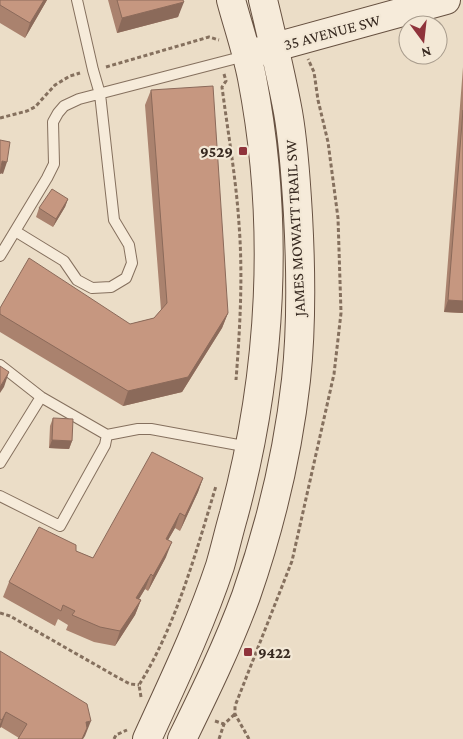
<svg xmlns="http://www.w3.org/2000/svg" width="463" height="739" font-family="'Crimson Pro',serif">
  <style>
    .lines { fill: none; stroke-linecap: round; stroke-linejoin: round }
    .lane-casing { stroke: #85705e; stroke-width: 12 }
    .secondary-casing { stroke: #675141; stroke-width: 30 }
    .path { stroke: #85705e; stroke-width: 3; stroke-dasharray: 4 2.5; stroke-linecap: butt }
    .lane { stroke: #f6ebda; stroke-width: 10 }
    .secondary { stroke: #f6ebda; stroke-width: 28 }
    .wall { fill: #aa826e }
    .shaded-wall { fill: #8b6a5a }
    .building { fill: #c69780; stroke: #8b6a5a }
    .poi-dot { fill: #8f333b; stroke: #f3e8d6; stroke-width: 2 }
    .labels { text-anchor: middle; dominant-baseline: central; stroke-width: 4.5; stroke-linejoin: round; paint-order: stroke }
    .street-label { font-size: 16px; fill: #372920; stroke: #f3e8d6 }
    .poi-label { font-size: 16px; font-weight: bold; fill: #372920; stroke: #f3e8d6; text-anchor: end }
  </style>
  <rect width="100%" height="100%" fill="#ebddc7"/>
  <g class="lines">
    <g class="lane-casing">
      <path id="lane" d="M15,231L64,261L77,280L92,288L111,287L126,278L132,263L129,245L114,220L100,94L93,70L77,0
        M0,256L47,178L54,164L53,122L58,113L64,106L79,99L245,56
        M0,365L41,397L107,435L105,445L60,526L0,496
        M107,435L138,429H151L249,447
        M0,463L41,397"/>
    </g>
    <g class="secondary-casing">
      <path id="secondary" d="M257,52L446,0
        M147,739C173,682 200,626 220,566C225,549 229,531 234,514C272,372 280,223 252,78C247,52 238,26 231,0
        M182,739C205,692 228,645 246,596C270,527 288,452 296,380C302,325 301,270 298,215C296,181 294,146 288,112C281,74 272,37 263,0"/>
    </g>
    <path class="path" d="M106,67L209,37L219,40
      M224,74L226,81L222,87C228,133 236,178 239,224C243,276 240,328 236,380
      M0,118L27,111L35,107L55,85L70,76L80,73
      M0,613L10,616L117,677L130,684L139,685
      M141,697L139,685C176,626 196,552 216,486
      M215,721L224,724
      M114,739L116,735L127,730
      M219,739L224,724L235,714
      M249,739L235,714V706L292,561L334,374L341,313L338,218L328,142L318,100L314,72L308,59"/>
    <use href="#lane" class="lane"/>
    <use href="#secondary" class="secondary"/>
  </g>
  <path class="wall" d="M0,0H47L25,38L0,23Z
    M108,0H183L178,17L117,33Z
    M463,67V313L444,312Z
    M151,90L228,313L222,328L182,392L123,406L0,332V308L130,324L154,318L161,310L145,105Z
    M68,199L65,207L53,227L36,217L39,208Z
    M53,418L72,441L69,449L49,448L50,426Z
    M203,478L198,492L180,531L175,528L168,540L166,557L148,591L145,589L139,599L141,600L135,615L115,646L94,642L66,630L68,625L58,619L55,626L3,597L9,582L76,551L93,558Z
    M0,651L85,736L19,738L1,727L0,728Z"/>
  <path class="shaded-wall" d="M44,0H47L25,38L30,23Z
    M184,2L178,17L117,33L122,18Z
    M2,161L7,162L3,174L0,173Z
    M68,199L65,207L53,227L56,219Z
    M448,300L463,301V313L444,312Z
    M228,313L222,328L182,392L123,406L128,391Z
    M9,372L4,387L0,393V387Z
    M52,440L72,441L69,449L49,448Z
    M203,478L198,492L180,531L185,516Z
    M180,513L175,528L160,554L166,539Z
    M172,542L166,557L148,591L153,576Z
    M151,574L145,589L131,612L136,598Z
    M141,600L135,615L115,646L120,631Z
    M6,712L1,727L0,728V724Z
    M91,721L85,736L83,739H82L86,722Z"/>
  <path class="building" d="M0,0H44L30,23L0,5Z
    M117,0H183L184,2L122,18Z
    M213,86L228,313L188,377L128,391L0,314V308L29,258L130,324L154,318L167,303L151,90Z
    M463,110V301L448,300Z
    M0,140L10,142L7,162L2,161L0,174Z
    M52,189L68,199L56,219L39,208Z
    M0,366L9,372L0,387Z
    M53,418L73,419L72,441L52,440Z
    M152,452L203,478L185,516L180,513L166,539L172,542L153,576L151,574L136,598L141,600L120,631L100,627L72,615L75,611L63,605L61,611L9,582L39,527L76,545V551L93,558Z
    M0,651L87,704L91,721L86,722L87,728L82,739H18L27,724L6,712L2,720L0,719Z"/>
  <g class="poi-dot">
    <rect x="238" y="146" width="10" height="10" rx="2.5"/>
    <rect x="243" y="647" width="10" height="10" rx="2.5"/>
  </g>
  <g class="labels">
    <g class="street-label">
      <text transform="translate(332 32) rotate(-15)">35 AVENUE SW</text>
      <text transform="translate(295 228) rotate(-93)">JAMES MOWATT TRAIL SW</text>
    </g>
    <g class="poi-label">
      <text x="233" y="151">9529</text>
      <text x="258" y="652" text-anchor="start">9422</text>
    </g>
  </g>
  <g transform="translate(423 40) rotate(165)"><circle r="24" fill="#f3e8d6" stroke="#a89c8d"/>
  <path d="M0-4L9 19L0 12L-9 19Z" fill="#8f333b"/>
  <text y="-8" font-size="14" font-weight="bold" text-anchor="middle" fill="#372920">N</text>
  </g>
</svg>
